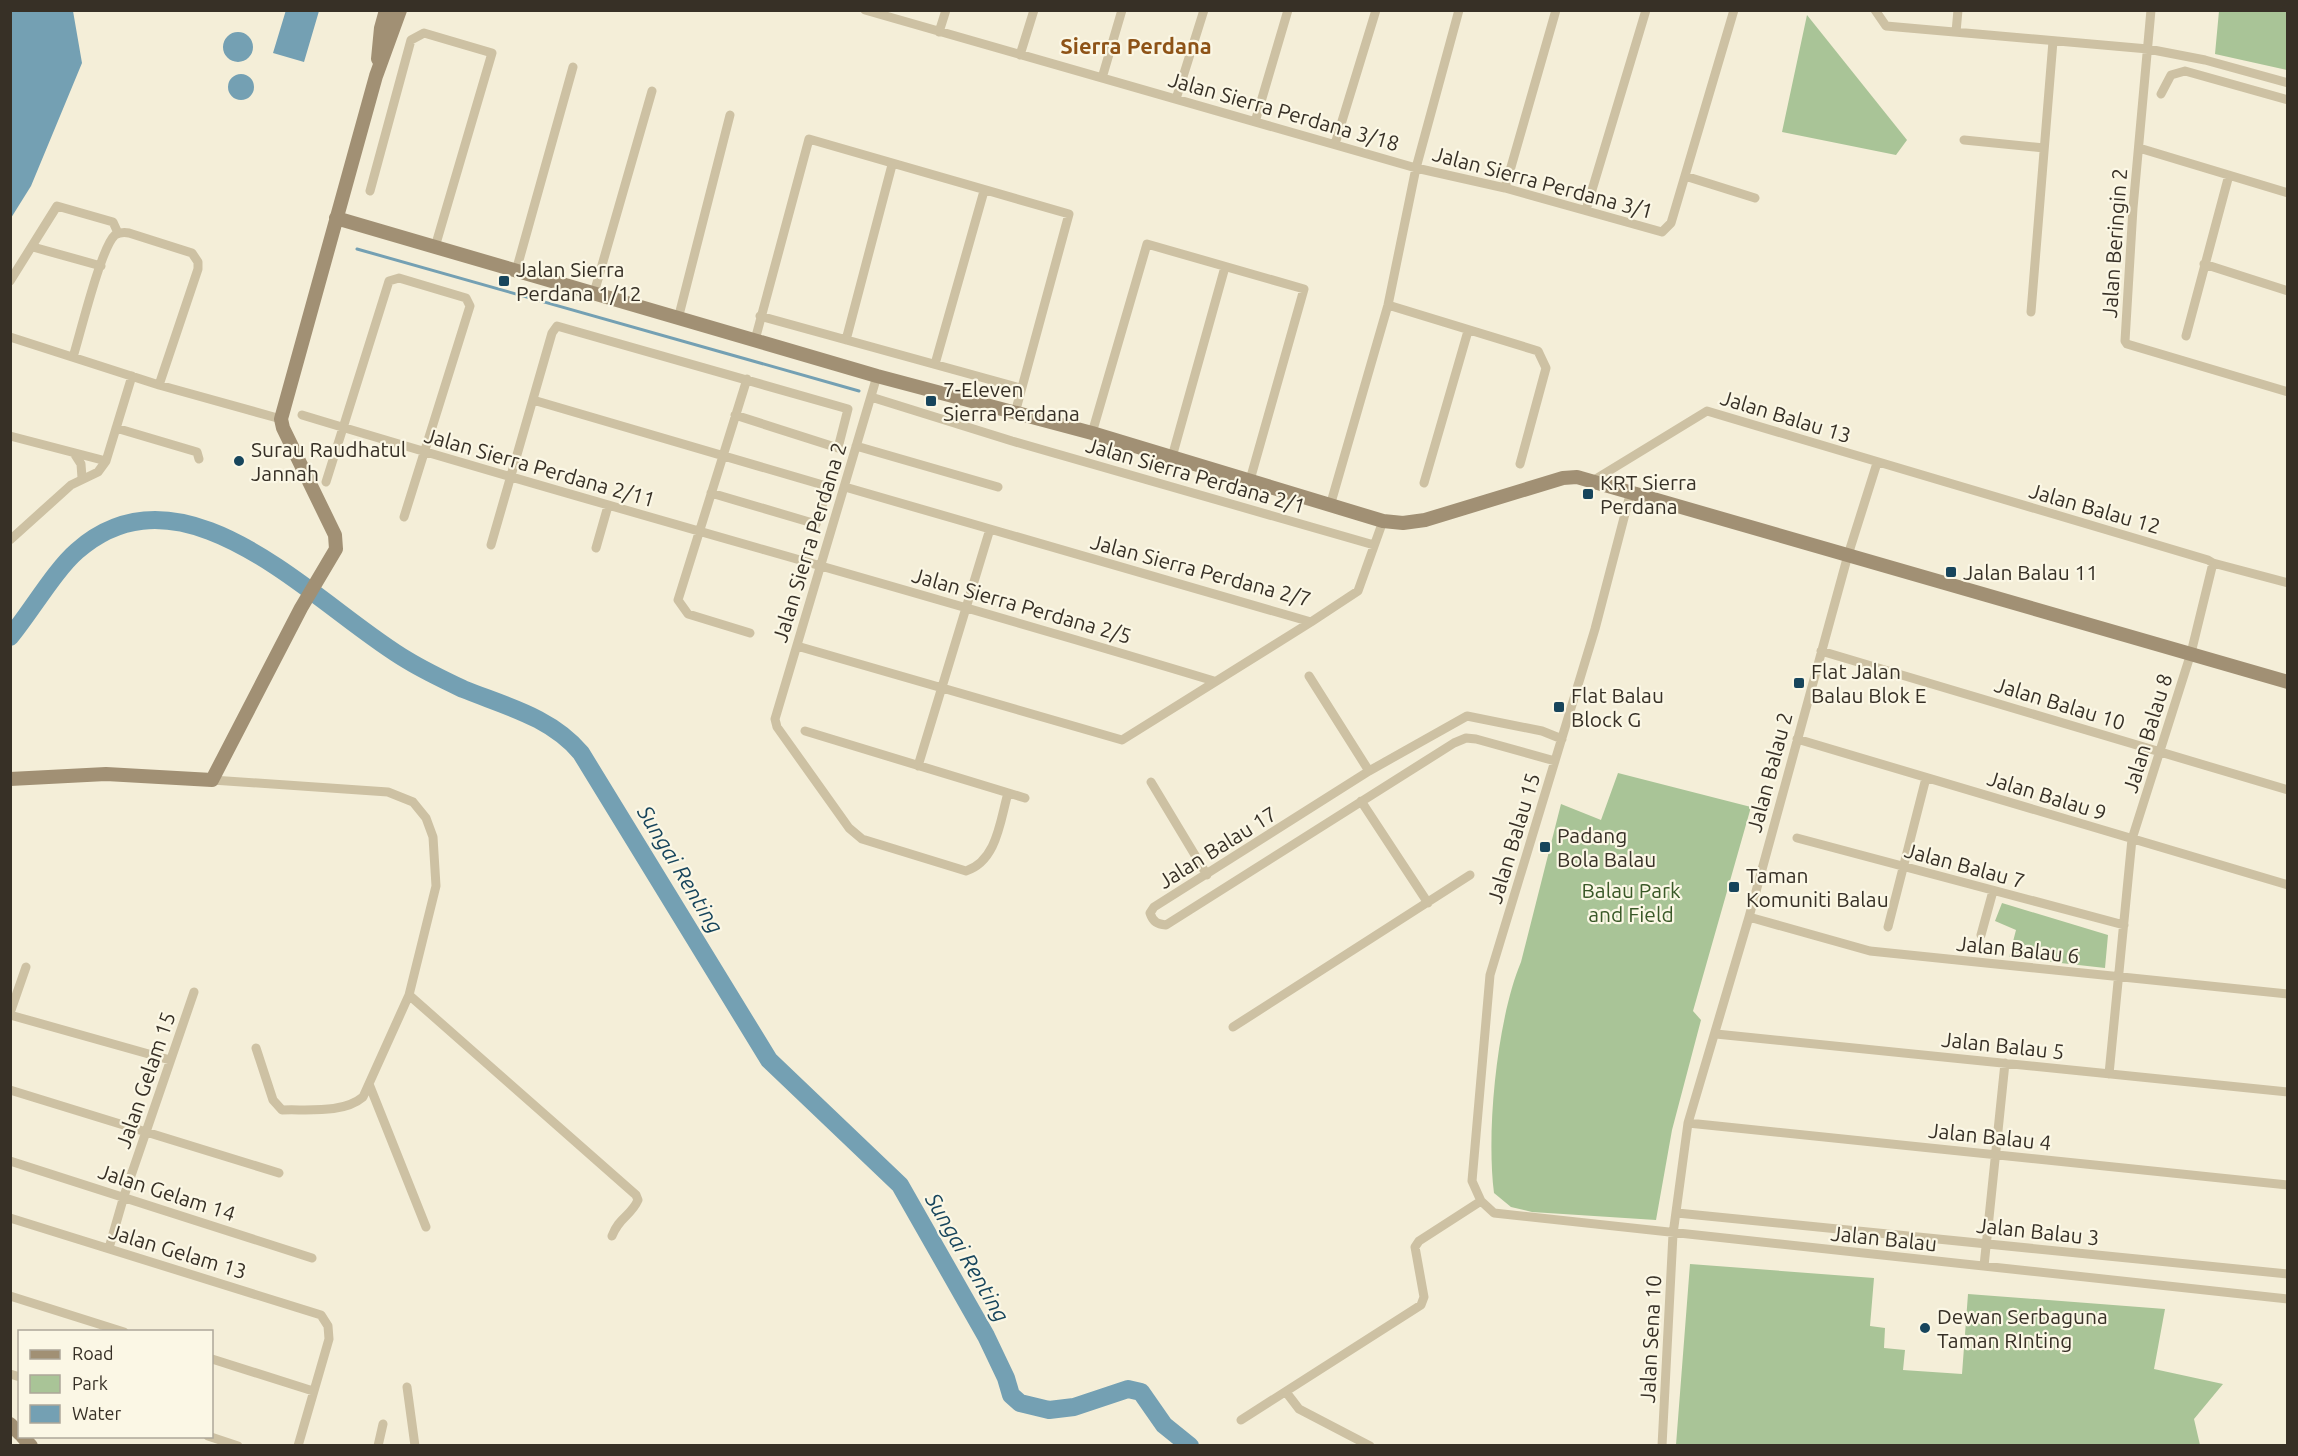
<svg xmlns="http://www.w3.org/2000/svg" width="2298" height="1456" font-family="Ubuntu,sans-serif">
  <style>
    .green { fill: #a9c497 }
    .water { fill: #74a0b3 }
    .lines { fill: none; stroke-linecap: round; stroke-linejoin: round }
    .stream { stroke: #74a0b3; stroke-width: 3 }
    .river { stroke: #74a0b3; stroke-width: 18 }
    .street { stroke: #cdc1a3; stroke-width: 9 }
    .secondary { stroke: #a19074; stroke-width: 14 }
    .poi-dot { fill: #17455c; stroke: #fbf7e5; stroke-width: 2 }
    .labels { text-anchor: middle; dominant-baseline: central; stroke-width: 4.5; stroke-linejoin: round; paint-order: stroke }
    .street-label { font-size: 21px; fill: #373026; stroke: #fbf7e5 }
    .poi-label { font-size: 21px; fill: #373026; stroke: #fbf7e5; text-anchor: start }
    .park-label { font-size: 21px; fill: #395827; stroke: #fbf7e5 }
    .neighbourhood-label { font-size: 22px; font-weight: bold; fill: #8e5317; stroke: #fbf7e5 }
    .water-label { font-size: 22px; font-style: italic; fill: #17455c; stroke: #fbf7e5 }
  </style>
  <rect width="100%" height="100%" fill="#f4eed8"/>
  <path class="green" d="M2219,11H2287V70L2215,54Z
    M1807,15L1907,140L1896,155L1782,132Z
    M1618,773L1751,807L1693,1011L1701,1020L1672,1130L1656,1220L1532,1212L1511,1207L1494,1193C1486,1132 1497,1019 1521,962L1561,804L1601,820Z
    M2002,903L2108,935L2105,968L2009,957L2016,930L1995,921Z
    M1690,1264L1874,1278L1870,1326L1885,1328L1884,1348L1905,1350L1903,1370L1962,1374L1968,1294L2165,1309L2154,1369L2223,1384L2194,1419L2200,1445H1676Z"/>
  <path class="water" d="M11,10L73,11L82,63L31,186L11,218Z
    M286,10L319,11L304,62L273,53Z
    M223 47a15 15 0 1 1 30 0a15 15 0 1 1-30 0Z
    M228 87a13 13 0 1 1 26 0a13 13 0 1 1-26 0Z"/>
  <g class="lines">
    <path class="stream" d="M357,249L859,391"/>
    <path class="river" d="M10,637C30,613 55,570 77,551C186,455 318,608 407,660C425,671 444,680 463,689C505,706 551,717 581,753L769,1060L900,1185L986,1336L1006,1378L1011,1395L1020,1403L1049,1410L1074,1407L1128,1389L1141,1392L1164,1425L1190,1446"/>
    <path class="street" d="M865,10L1416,168L1505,188L1662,232L1671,223L1734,10
      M1875,10L1886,26L2148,49L2205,60L2288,83
      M2151,10L2133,208L2125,341L2127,344L2288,392
      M939,32L946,10
      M1956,32L1958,10
      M1020,55L1034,10
      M1102,78L1122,10
      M2161,94L2171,75L2185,71L2288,100
      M1176,99L1204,10
      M1255,122L1288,10
      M1964,140L2044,148
      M1335,144L1376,10
      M2139,148L2288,193
      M1685,176L1755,198
      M1505,188L1556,10
      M370,191L411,40L424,33L492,53L435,247
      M1586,210L1646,10
      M33,247L101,266
      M2204,264L2288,291
      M516,271L573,67
      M10,281L57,206L113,222L118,233
      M594,293L652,91
      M1388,305L1538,351L1546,368L1520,464
      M2031,312L2053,41
      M760,316L1020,388
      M678,319L730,115
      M2186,336L2229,175
      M10,337L159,385L281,419
      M755,340L809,139L1069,214L1015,413
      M846,340L892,165
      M73,357C80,335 101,247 115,235C120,232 124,232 129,233L192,253L198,262V269L159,385
      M935,364L984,191
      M877,376L775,719L777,727L849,828L862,839L966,871C997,861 1000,821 1008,793
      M747,379L678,600L688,614L750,633
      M871,397L1012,441L1374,545
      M533,400L823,485L827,490L816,524L711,493
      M302,415C605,507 911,589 1214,681
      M116,428L197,452L199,459
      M1092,433L1147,244L1304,289L1250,480
      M10,436L106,461
      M856,446L998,487
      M74,453L81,464L82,478
      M1172,457L1225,267
      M1594,480L1707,411L2208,560L2213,563L2288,583
      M326,482L389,281L399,278L466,298L470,306L404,517
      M1424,483L1468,331
      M845,487L1311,622L1358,591L1383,521
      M1631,491L1595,629L1490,975L1472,1181L1481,1201L1494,1213L2288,1299
      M1330,506L1388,305L1416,168L1459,10
      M10,540L71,485L98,472L106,461L132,376
      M491,545L552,333L557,326L848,409L838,448L735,415
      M596,548L608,506
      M797,646L1122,740L1311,622
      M1821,651L2288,790
      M1309,676L1369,771
      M805,731L1025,798
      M1797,739L2288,885
      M1555,761L1476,739L1466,738L1454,743L1166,925C1157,924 1153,922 1150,913L1154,907L1369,771L1467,716L1542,731L1562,739
      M918,766L990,529
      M212,780L388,792L413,802L426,818L433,837L436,886L409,995L636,1195L638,1200C631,1216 619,1217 612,1236
      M1151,782L1207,875
      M1361,801L1428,903
      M1797,838L2124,925
      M1749,917L1870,951L2288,994
      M1888,927L1926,778
      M1981,935L1993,891
      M10,1013L26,967
      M10,1015L170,1060
      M1233,1027L1470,875
      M1716,1034L2288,1092
      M256,1048L273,1100L282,1110C307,1109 343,1114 363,1097L409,995
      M2109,1074L2132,839L2191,653L2213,563
      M369,1084L426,1227
      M10,1090L279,1173
      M1688,1123L2288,1185
      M10,1161L312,1258
      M1677,1213L2288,1274
      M10,1218L321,1315L328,1326L329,1339L298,1446
      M109,1248L124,1196L194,992
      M1984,1266L2005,1063
      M10,1296L124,1332
      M212,1359L313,1391
      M10,1374L20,1377
      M407,1387L415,1446
      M1286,1392L1299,1409L1370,1446
      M1241,1420L1421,1305L1424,1297L1415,1247L1419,1241L1481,1201
      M208,1436L238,1446
      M378,1446L383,1424
      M1662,1446L1673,1234L1688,1123L1749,917L1848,555L1877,463"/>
    <path class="secondary" d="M378,59L381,28L386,10
      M336,218L877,376L1092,433L1383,521L1403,523L1425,520L1563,478L1577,477L2288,682
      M10,779L106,774L212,780L301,608L336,549L335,535L283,428L281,419L376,76L400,10
      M10,1424L20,1434
      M22,1436L31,1446"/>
  </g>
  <g class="poi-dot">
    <rect x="498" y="275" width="12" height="12" rx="3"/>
    <rect x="925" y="395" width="12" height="12" rx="3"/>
    <circle cx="239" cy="461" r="6"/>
    <rect x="1582" y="488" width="12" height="12" rx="3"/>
    <rect x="1945" y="566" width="12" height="12" rx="3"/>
    <rect x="1793" y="677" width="12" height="12" rx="3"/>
    <rect x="1553" y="701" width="12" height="12" rx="3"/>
    <rect x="1539" y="841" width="12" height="12" rx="3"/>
    <rect x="1728" y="881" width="12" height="12" rx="3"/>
    <circle cx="1925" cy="1328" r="6"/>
  </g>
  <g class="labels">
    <g class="street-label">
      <text transform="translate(1284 111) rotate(16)">Jalan Sierra Perdana 3/18</text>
      <text transform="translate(1543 182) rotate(15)">Jalan Sierra Perdana 3/1</text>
      <text transform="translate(2114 243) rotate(-86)">Jalan Beringin 2</text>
      <text transform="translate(1786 416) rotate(17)">Jalan Balau 13</text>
      <text transform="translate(540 467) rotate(16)">Jalan Sierra Perdana 2/11</text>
      <text transform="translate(1196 475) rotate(16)">Jalan Sierra Perdana 2/1</text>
      <text transform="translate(2095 508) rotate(16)">Jalan Balau 12</text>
      <text transform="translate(809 542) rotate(-73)">Jalan Sierra Perdana 2</text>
      <text transform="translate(1201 570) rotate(15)">Jalan Sierra Perdana 2/7</text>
      <text transform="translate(1022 605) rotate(16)">Jalan Sierra Perdana 2/5</text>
      <text transform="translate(2060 703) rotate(17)">Jalan Balau 10</text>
      <text transform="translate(2147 733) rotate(-73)">Jalan Balau 8</text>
      <text transform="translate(1769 772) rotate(-75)">Jalan Balau 2</text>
      <text transform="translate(2047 795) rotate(17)">Jalan Balau 9</text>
      <text transform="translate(1513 838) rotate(-73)">Jalan Balau 15</text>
      <text transform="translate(1217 847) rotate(-32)">Jalan Balau 17</text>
      <text transform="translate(1965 865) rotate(15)">Jalan Balau 7</text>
      <text transform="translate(2018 949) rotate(6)">Jalan Balau 6</text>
      <text transform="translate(2003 1045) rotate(6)">Jalan Balau 5</text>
      <text transform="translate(145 1080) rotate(-71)">Jalan Gelam 15</text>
      <text transform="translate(1990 1136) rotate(6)">Jalan Balau 4</text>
      <text transform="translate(167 1192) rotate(18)">Jalan Gelam 14</text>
      <text transform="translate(2038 1231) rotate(6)">Jalan Balau 3</text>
      <text transform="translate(1884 1238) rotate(6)">Jalan Balau</text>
      <text transform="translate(178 1251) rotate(17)">Jalan Gelam 13</text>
      <text transform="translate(1650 1339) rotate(-87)">Jalan Sena 10</text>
    </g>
    <g class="poi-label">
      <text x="516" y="269">Jalan Sierra<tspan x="516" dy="24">Perdana 1/12</tspan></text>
      <text x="943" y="389">7-Eleven<tspan x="943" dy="24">Sierra Perdana</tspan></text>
      <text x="251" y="449">Surau Raudhatul<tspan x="251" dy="24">Jannah</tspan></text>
      <text x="1600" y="482">KRT Sierra<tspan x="1600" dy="24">Perdana</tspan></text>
      <text x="1963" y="572">Jalan Balau 11</text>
      <text x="1811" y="671">Flat Jalan<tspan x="1811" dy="24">Balau Blok E</tspan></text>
      <text x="1571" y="695">Flat Balau<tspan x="1571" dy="24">Block G</tspan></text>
      <text x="1557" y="835">Padang<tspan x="1557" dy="24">Bola Balau</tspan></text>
      <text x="1746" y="875">Taman<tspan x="1746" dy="24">Komuniti Balau</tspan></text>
      <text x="1937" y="1316">Dewan Serbaguna<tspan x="1937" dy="24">Taman RInting</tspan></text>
    </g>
    <g class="park-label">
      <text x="1631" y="890">Balau Park<tspan x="1631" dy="24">and Field</tspan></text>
    </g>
    <g class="neighbourhood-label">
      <text x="1136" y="45">Sierra Perdana</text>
    </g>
    <g class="water-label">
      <text transform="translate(681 869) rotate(59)">Sungai Renting</text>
      <text transform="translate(968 1257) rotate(60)">Sungai Renting</text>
    </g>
  </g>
  <rect width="2298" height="1456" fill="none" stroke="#373026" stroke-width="24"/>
  <rect x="18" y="1330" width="195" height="108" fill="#fbf7e5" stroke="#ada799" stroke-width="1.5"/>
  <rect x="30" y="1350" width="30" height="9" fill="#a19074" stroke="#ada799" stroke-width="1.5"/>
  <text x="72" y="1360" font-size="18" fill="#373026">Road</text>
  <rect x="30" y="1375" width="30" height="18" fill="#a9c497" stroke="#ada799" stroke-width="1.5"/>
  <text x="72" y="1390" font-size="18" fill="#373026">Park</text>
  <rect x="30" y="1405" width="30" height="18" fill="#74a0b3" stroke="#ada799" stroke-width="1.5"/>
  <text x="72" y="1420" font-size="18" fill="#373026">Water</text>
</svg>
